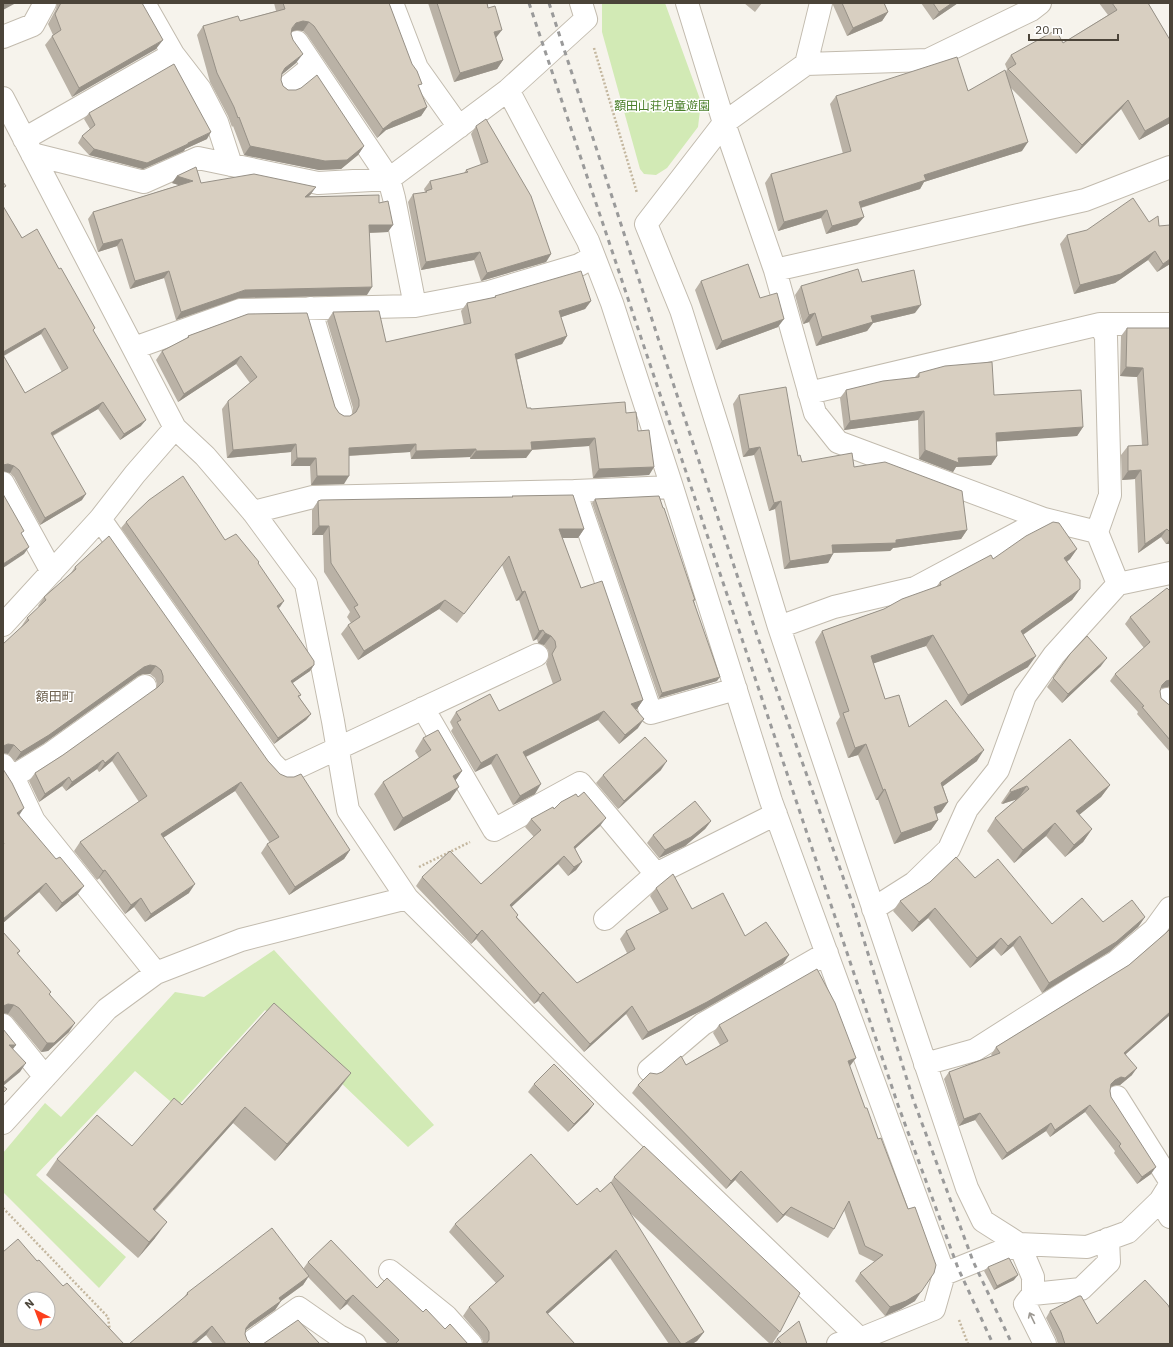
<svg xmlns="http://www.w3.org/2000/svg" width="1173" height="1347" font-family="'IBM Plex Sans','Noto Sans JP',sans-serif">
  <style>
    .green { fill: #d2eab5 }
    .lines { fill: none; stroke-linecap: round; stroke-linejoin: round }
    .minor-casing { stroke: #c2bbae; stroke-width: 24 }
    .path { stroke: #c4b79f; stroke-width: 2.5; stroke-dasharray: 2 2; stroke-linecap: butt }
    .minor { stroke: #fff; stroke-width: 22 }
    .rail { stroke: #9a9a9a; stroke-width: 3; stroke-dasharray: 5 5; stroke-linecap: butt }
    .wall { fill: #bab2a6; fill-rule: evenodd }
    .shaded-wall { fill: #979187 }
    .building { fill: #d8cfc1; stroke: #979187; fill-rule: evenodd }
    .oneway { stroke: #9c9892 }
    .labels { text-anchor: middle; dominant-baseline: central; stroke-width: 3; stroke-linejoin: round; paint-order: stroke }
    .park-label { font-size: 12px; fill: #4a7f2a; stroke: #fff }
    .neighbourhood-label { font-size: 13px; fill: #6e6250; stroke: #fff }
  </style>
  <rect width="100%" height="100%" fill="#f6f3ec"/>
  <path class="green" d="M602,3H665L701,102L698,127L667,168L656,175L644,174L640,169L602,32Z
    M274,950L434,1125L408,1147L265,1010L177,1107L135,1071L36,1175L126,1257L99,1288L3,1192V1153L45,1103L61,1117L175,992L204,997Z"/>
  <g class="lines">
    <g class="minor-casing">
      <path id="minor" d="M144,3L173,54L200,89L217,122L231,165
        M392,3L417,68L459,127
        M687,3L724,123L775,270L815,413L838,442L1044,519
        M1040,3L1031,10L928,60L806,64L724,123L646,224L681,310L722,440L779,627L967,1188L983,1221L1019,1244L1033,1277V1294L1025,1304L1045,1344
        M3,37L33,25L45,3
        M297,42L389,179L394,198L415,306
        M806,64L821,3
        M287,87L313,66
        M508,90L588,241L612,303L672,487L771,801L944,1274
        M3,98L175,428L205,456L253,512L306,584L333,721L348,810L407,898L612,1101L860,1339L862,1344
        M24,139L173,54
        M32,154L144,182L198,158L318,183L389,179L508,90L586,19L581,3
        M775,270L1085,200L1170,167
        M310,308L341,412
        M1100,324H1170
        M134,348L240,310L415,306L489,292L579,265L593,257
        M809,393L1100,324L1106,337L1110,495L1097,532
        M3,483L52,572
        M575,491L672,487
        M253,512L313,497L575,491L651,713L736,689
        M100,519L272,763L283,774L537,655
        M3,625L100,519L135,474L175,428
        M779,627L834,607L915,588L1044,519L1097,532L1118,584L1170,573
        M1167,699L1170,701
        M423,708L494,830L580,783L656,874L776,814
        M3,765L17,785L34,821L156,973
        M12,777L50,754L145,686
        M873,909L914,883L949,849L967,809L998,770L1025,696L1054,655L1118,584
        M605,919L656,874
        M3,1025L45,1077
        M925,1064L975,1050L1074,987L1116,962L1154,930L1170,908
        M649,1070L703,1024L827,953
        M1117,1097L1170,1181
        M3,1123L107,1009L156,973L241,940L407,898
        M1160,1201L1170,1217
        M390,1271L446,1316L471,1344
        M1033,1294L1081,1289L1109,1262L1108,1239
        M251,1342L299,1308L339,1336L355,1344
        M838,1344L860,1339L934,1309L944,1274L1019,1244L1087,1247L1128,1232L1160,1201L1170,1185"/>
    </g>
    <path class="path" d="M594,48L637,193
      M419,867L470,842
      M3,1208L108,1317L110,1332
      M959,1320L968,1344"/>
    <use href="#minor" class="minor"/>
    <path class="rail" d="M529,3L898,1105L958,1268L993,1344
      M549,3L658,338L757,635L853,905L913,1099L973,1261L1012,1344"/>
  </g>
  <path class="wall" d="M57,3H142L156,49L72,97L45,45L53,35L48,24L56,9Z
    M274,3H389L419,88L427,107L421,116L386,130L377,138L307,35L303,31L297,30L291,31V34L296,63L281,75V80L283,86L364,146L358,155L341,169L319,170L244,155L233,126L232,127L228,116L210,82L197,35L203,26L240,21L276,11Z
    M428,3H487L496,38L503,60L497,69L454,82Z
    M744,3H762L755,12Z
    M833,3H884L888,12L882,21L847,36L833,5Z
    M921,3H958L933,20Z
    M1099,3H1148L1170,40V123L1139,140L1121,109L1076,154L1011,88L1022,151L924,182L920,189L861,208L864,217L857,225L826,234L821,218L778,231L765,183L771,174L843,154L830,104L836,96L968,91L1006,72L1007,69L1005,64L1011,55L1063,43L1108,15Z
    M89,113L207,139L185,149L184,151L143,169L89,155L78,143L82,136L90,129L84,119Z
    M476,126L551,254L546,262L481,281L474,260L421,270L408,202L413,194L425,193V192L424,189L430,181L464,173L466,170L481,165L471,134Z
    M177,176L201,183L311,194L309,196L379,203L388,232L369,233L367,295L239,298L176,320L164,278L130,289L117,246L98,252L88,219L93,212L179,185L172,183Z
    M3,206L22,238L93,331L141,426L120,440L98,409L53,436L82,500L40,525L14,477L10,473L3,471ZM41,334L62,372L25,393L4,356Z
    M1149,222L1159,226L1170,264L1157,272L1148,260L1115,283L1074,294L1060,244L1067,235Z
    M701,281L760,298L778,327L716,350L695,290Z
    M862,282L915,313L873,323L867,331L816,346L809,322L803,324L795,295L801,286Z
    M495,296L591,301L585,309L561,317L567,336L562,344L517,359L527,408L531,409L626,413L638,431L654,467L649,475L593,478L589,446L532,450L526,458L470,459V457L411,459L410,452L349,456L344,484L311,485L310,466H291V452L227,458L222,409L228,401L250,383L236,364L178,402L156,360L162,351L187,338L188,336L248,314L335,407L339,413L344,416H350L353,414V408L327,321L333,312L386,342L464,325L461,311L467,303L494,298Z
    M1127,328H1170V544H1166L1161,537L1138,553L1135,479L1122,480L1121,455L1128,446L1142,445L1137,377L1120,376L1121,336Z
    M919,373L994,395L1083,427L1077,436L997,441V456L991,465L956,467L953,472L919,459L918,420L844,430L840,398L846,390L915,377Z
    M739,395L798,456L802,462L854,467L967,530L961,539L893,548L890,551L833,553L828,563L784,569L775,509L769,511L754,455L743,457L733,404Z
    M512,496L584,529L578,538H562L581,588L643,700L636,710L638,728L619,744L598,720L526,757L535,794L513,805L491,764L475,772L451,731L453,728L450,722L456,712L499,711L553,684L546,664L549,656L548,650L544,645L538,643L537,639L533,641L519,600L516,601L502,565L457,623L439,609L358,660L341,634L348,625L351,623L347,617L350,612L324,572L323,535H312V510L318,501L512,497Z
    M595,499L663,508L695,600L694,601L717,681L659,698L592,503Z
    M126,522L225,540L259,562L258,564L280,607L278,608L314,665L310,671L292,683L301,695L299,697L311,714L306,720L274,744L121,528Z
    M1077,549L1070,559L1067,562L1080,589L1072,600L1023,635L1028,667L961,706L926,646L873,663L885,699L909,727L977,761L943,786L948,802L941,812L936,814L938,820L931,830L894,844L878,800H876L858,755L848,758L836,723L840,717L815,642L822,631L884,609L936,587L940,582L993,559Z
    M75,567L268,761L350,850L344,859L289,895L261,853L267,844L270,843L235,791L163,838L189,893L145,922L134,907L125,914L99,878L97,880L74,851L80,842L139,802L112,761L99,772L97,769L66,791L62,786L39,802L29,781L35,773L63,755L157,689V684L155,678L150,674H143L138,676L43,744L15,761L8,754L21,627L27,618L39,607L38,606L44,597L69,576Z
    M1170,591V687H1168L1161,688L1160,691L1161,698L1168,704L1170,705V752L1137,714L1138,712L1110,681L1115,674L1144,648L1125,624L1130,617Z
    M1070,654L1101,666L1062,703L1047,687Z
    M423,738L462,771L455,781L450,800L394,831L374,794L383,782L419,758L415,751Z
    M1070,739L1110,785L1101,797L1079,815L1092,829L1083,842L1065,857L1046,836L1014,863L987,831L995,818L1017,799L1002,804L1001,803L1010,790Z
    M3,769L19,815L77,895L56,912L39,892L3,923Z
    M661,770L618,809L596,783L603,775Z
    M554,809L600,826L575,849L582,862L576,870L568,876L558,864L511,907L518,915L517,917L577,983L627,953L620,939L626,931L660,913L650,896L656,888L692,909L745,936L783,964L701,1011L642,1040L626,1014L584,1052L538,1001L534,1004L476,939L471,944L416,886L422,877L481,884L534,837L525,827L531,819Z
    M711,821L705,829L685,846L659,858L647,843L653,835Z
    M975,878L1052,924L1103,922L1145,917L1138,927L1109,952L1042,993L1013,946L1001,956L994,948L970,968L928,918L912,932L893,911L900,901Z
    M1170,929V1015L1126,1054L1132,1075L1120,1085H1116L1110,1087V1091L1111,1097L1151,1174L1137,1184L1114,1153L1115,1151L1085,1112L1050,1137L1046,1131L1002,1160L975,1120L959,1126L944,1079L949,1072L992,1056L991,1055L996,1047L1129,965L1167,932Z
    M3,932L20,951L18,954L50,994L69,1032L48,1051L41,1052L12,1017L8,1014Z
    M719,1025L850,1067L915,1301L901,1309L885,1316L855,1281L860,1273L875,1262L859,1254L844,1210L834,1229L828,1238L785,1215L777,1223L735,1180L726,1189L632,1093L638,1085L657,1074L686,1065L720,1045L713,1033Z
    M534,1084L594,1104L588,1112L568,1132L528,1092Z
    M339,1089L275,1161L233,1123L155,1211V1238L138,1258L46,1175L57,1159L132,1146L182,1105Z
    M614,1177L780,1332L772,1344H770L629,1212L704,1332L697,1341L692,1344H669L610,1258L547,1314L575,1344H483V1341L480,1336L463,1316L469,1307L496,1283L449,1232L455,1224L577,1205L600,1192L611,1182Z
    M308,1262L377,1288L423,1312L445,1329L468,1344H388L347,1304L340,1310L308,1277L303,1285L281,1301L275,1310L245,1331V1334L247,1340L251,1344H213L206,1335L195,1344H129L183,1299L187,1293L303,1269Z
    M988,1267L1014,1280L994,1290L984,1271Z
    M1050,1311L1097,1324L1170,1344H1058L1056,1338L1046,1318Z
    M777,1339L807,1344H773Z"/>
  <path class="shaded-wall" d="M5,3H16L3,10V4Z
    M952,3H958L933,20L939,12Z
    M888,12L882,21L847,36L853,28Z
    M303,21L309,22L303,31L297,30L290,32L296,23Z
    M502,30L495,39L494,32Z
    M163,40L156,49L72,97L79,88Z
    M303,54L296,63L279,77L285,68Z
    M503,60L497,69L454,82L460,73Z
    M1128,100L1121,109L1076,154L1082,145Z
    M427,107L421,116L386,130L377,138L383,129L392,122Z
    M1170,117V123L1139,140L1145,131Z
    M211,132L207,139L185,149L184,151L143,169L89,155L94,149L188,143Z
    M1028,142L1022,151L924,182L920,189L853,210L859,202L924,175Z
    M250,146H364L358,155L341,169L319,170L244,155Z
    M177,176L193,181L188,188L172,183Z
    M316,187L311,194L300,204L305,197Z
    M827,210L821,218L778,231L784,222Z
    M864,217L857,225L826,234L832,226Z
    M369,225H393L388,232L364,233Z
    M122,239L117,246L98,252L103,244Z
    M1155,251L1148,260L1115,283L1074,294L1080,285Z
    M480,252L474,260L421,270L426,262Z
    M551,254L546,262L481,281L487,273Z
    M1170,259V264L1157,272L1163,264Z
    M169,271L164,278L130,289L135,281Z
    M372,287L367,295L239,298L176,320L181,312L245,290Z
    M591,301L585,309L553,320L559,311Z
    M921,305L915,313L873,323L867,331L816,346L822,337L871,316Z
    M815,313L809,322L803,324L809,315Z
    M784,319L778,327L716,350L722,341Z
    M45,328L41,334L3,356V352Z
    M567,336L562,344L510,362L515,354Z
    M241,356L236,364L178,402L184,394Z
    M1126,367L1143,368L1137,377L1120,376Z
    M103,402L98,409L46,439L51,433Z
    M924,411L918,420L844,430L850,421Z
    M146,420L141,426L120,440L124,434Z
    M1083,427L1077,436L990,442L996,433Z
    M595,438L589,446L526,450L531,442Z
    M296,444L291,452L227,458L233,450Z
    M416,444L410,452L343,456L349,448Z
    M760,447L754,455L743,457L749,449Z
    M476,449L470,457L411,459L416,451Z
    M532,450L526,458L470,459L476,451Z
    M925,450L958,458L997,456L991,465L956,467L953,472L919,459Z
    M297,458H316L310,466H291Z
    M8,464L14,466L10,473L3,471V465Z
    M654,467L649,475L593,478L599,469Z
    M1141,470L1135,479L1122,480L1128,471Z
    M317,476H349L344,484L311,485Z
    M86,494L82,500L40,525L45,518Z
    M781,501L775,509L769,511L774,503Z
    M319,526H329L323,535H312Z
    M559,529H584L578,538H552Z
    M1167,529L1161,537L1138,553L1145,544Z
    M967,530L961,539L893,548L890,551L826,553L832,545L896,540Z
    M1170,539V544H1166Z
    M29,547L24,554L3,568V564Z
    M1077,549L1070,559L1057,569L1064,558Z
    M833,554L828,563L784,569L790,561Z
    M1080,589L1072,600L1014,641L1021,631Z
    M525,591L519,600L516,601L522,592Z
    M445,600L439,609L358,660L364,651Z
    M284,601L280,607L273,612L277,606Z
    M543,630L537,639L533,641L539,631Z
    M545,633L551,636L544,645L538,643Z
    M933,635L926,646L863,667L871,656Z
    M1036,656L1028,667L961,706L968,695Z
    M1107,658L1101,666L1062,703L1068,694Z
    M150,665L156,666L150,674H143L138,676L43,744L15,761L21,752L144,667Z
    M314,665L310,671L287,687L291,681Z
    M720,677L717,681L659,698L662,693Z
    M1170,680V684L1168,687L1161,688L1157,692L1162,685L1166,681Z
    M643,700L637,709L625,713L631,704Z
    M604,711L598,720L517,761L523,752Z
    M311,714L306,720L274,744L278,738Z
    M644,719L638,728L619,744L625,735Z
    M8,744L14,745L8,754L3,753V746Z
    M866,744L858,755L848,758L855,748Z
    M984,750L977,761L934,793L941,783Z
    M118,752L112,761L99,772L105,763Z
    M497,754L491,764L475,772L481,763Z
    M103,760L97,769L66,791L72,782Z
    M667,761L661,770L618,809L624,801Z
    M462,771L453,784V776Z
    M69,777L62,786L39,802L45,794Z
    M241,782L235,791L155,843L161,834Z
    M541,784L535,794L513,805L520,796Z
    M1110,785L1101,797L1068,824L1076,811Z
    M1027,786L1018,799L1002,804L1011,792Z
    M459,787L450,800L394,831L403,818Z
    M885,789L878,800H876L883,790Z
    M948,802L941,812L926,818L934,807Z
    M24,808L18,817L17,813Z
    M606,818L600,826L568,855L574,847Z
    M938,820L931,830L894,844L901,833Z
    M711,821L705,829L685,846L659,858L665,850Z
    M1055,823L1046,836L1014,863L1023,850Z
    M1092,829L1083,842L1065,857L1074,845Z
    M350,850L344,859L289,895L295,887Z
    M564,856L558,864L504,914L510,905Z
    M582,862L576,870L568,876L574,867Z
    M105,870L99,878L97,880L103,871Z
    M46,883L39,892L3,923V919Z
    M195,884L189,893L145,922L151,914Z
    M84,886L77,895L56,912L62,903Z
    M141,898L134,907L125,914L131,905Z
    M935,908L928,918L912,932L919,922Z
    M1145,917L1138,927L1109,952L1042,993L1049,983Z
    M482,930L476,939L471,944L477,935Z
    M1020,936L1013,946L1001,956L1008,946Z
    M1001,938L994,948L970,968L977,958Z
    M789,955L783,964L701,1011L642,1040L648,1032Z
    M543,992L538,1001L534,1004L540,995Z
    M8,1004L14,1005L8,1014L3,1013V1006Z
    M632,1006L626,1014L584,1052L590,1044Z
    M1170,1012V1015L1119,1060L1124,1053Z
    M75,1023L69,1032L48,1051L41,1052L47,1043Z
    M9,1045H16L10,1053Z
    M856,1058L850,1066L842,1070L848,1061Z
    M26,1063L20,1072L3,1086V1083Z
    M1137,1068L1132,1075L1120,1085H1116L1110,1087L1111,1084L1115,1080Z
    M351,1073L339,1089L275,1161L287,1144Z
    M594,1104L588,1112L568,1132L574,1124Z
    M1090,1105L1085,1112L1050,1137L1055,1130Z
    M245,1107L233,1123L141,1225L153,1209Z
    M980,1113L975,1120L959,1126L964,1119Z
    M1051,1123L1046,1131L1002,1160L1007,1153Z
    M1156,1167L1151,1174L1137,1184L1142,1177Z
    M741,1171L735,1180L726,1189L731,1181Z
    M791,1207L785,1215L777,1223L783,1215Z
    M167,1222L155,1238L138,1258L149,1242Z
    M616,1250L610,1258L540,1321L546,1312Z
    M1018,1275L1014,1280L994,1290L997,1286Z
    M309,1276L303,1285L281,1301L275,1310L243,1332L250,1323L279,1298Z
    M921,1292L915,1301L901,1309L885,1316L890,1307Z
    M353,1295L347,1304L340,1310L346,1301Z
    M212,1326L206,1335L195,1344H191Z
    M704,1332L697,1341L692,1344H684Z"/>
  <path class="building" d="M61,3H142L163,40L79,88L52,36L61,30L55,14Z
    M283,3H389L412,64L417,71L422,84L418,85L427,107L392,122L383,129L314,26L309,22L303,21L296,23L292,28L291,34L293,40L303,54L285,68L282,73L281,80L283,86L288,90H296L301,88L317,75L364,146L347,160L325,161L250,146L239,117L238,118L234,107L217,73L203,26L238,16L240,21L285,9Z
    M437,3H487L488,8L495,6L502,30L494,32L503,60L460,73Z
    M842,3H884L888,12L853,28Z
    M933,3H952L939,12Z
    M1112,3H1148L1170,40V117L1145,131L1128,100L1082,145L1008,69L1016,64L1011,55L1056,30L1063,43L1117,10Z
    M957,57L968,91L1005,70L1028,142L924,175L926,180L859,202L864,217L832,226L827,210L784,222L771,174L851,151L836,96Z
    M174,64L211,132L188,143V144L147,163L94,149L82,136L95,125L89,113Z
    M486,119L531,196L551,254L487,273L480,252L426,262L413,194L427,192L426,191L432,189L430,181L468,172L466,170L488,162L476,126Z
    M196,167L201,183L254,174L316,187L305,197L379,195V203L388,201L393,225H369L372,287L245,290L181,312L169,271L135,281L122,239L103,244L93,212L193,181L177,176Z
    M3,182L6,186L3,188Z
    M1133,198L1149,222L1158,216L1159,226L1170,225V259L1163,264L1155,251L1121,274L1080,285L1067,235L1087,230Z
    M3,206L22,238L37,229L59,269L61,268L95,328L93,330L146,420L124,434L103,402L51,433L86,494L45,518L19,470L14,466L8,464L3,465V355L25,393L68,368L45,328L3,352Z
    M748,264L760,298L777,293L784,319L722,341L701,281Z
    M858,269L862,282L914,270L921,305L871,316L873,322L822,337L815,313L809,315L801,286Z
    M581,271L591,301L559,311L567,336L515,354L527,408H531V409L625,402L626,413L636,412L638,431L649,430L654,467L599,469L595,438L531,442L532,450L476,451V449L416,451V444L349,448V476H317L316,458H297L296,444L233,450L228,401L257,377L241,356L184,394L162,351L189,337L188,336L248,314L307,313L335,407L339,413L344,416H350L356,412L359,406V400L333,312L379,311L386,342L471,323L467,303L496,297L495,296Z
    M1127,328H1170V532L1167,529L1145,544L1141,470L1128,471V446L1148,445L1143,368L1126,367Z
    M992,362L994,395L1081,390L1083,427L996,433L997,456L958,458L959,463L925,450L924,411L850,421L846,390L883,381L919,377V373L945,366Z
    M786,387L798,456L800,455L802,462L852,453L854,467L885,462L962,491L967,530L896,540V543L832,545L833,554L790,561L781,501L774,503L760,447L749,449L739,395Z
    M183,476L225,540L236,534L259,562L258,563L284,601L277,606L314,661V665L291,681L301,695L298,696L311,714L278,738L126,522L149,500Z
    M3,494L24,531L21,533L29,547L3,564Z
    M573,495L584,529H559L581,588L602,581L643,700L631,704L644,719L625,735L604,711L523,752L541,784L520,796L497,754L481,763L457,722L461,720L456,712L490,694L499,711L561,680L552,654L556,647L555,641L551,636L545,633L543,630L539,631L525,591L522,592L509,556L464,614L445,600L364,651L348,625L360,617L354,607L358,605L331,563L329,526H319L318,501L321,500L513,497L512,496Z
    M659,496L663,508H664L695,600H693L720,677L662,693L595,499Z
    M1053,522L1059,523L1077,549L1064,558L1080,580V589L1021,631L1036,656L968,695L933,635L871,656L885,699L899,695L909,727L946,700L984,750L941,783L948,802L934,807L938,820L901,833L885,789L883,790L866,744L855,748L843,713L849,711L822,631L884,609L902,599L941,585L940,582L991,555L993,559L1026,536Z
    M109,536L268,761L280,774L287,777H294L301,774L350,850L295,887L267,844L279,837L241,782L161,834L195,884L151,914L141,898L131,905L105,870L103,871L80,842L147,796L118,752L105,763L103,760L72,782L69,777L45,794L35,773L63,755L158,687L163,682V676L161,670L156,666L150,665L144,667L49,735L21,752L14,745L8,744L3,746V644L29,620L27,618L46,600L44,597L76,569L75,567Z
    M1167,588L1170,591V680L1166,681L1162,685L1160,691L1161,698L1168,704L1170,705V740L1142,707L1144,706L1115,674L1150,642L1130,617Z
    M1087,636L1107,658L1068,694L1053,678L1070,654Z
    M438,730L462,771L453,776L459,787L403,818L383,782L431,750L423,738Z
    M645,737L667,761L624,801L603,775Z
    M1070,739L1110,785L1076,811L1092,829L1074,845L1055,823L1023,850L995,818L1029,789L1027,786L1011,792L1010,790Z
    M3,769L12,783L24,808L17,813L56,859L60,857L84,886L62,903L46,883L3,919V845L4,844L3,842Z
    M584,792L606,818L574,847L582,862L574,867L564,856L510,905L518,915L516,917L577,983L635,949L626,931L668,909L656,888L673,874L692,909L723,893L745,936L766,922L789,955L707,1002L648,1032L632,1006L590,1044L543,992L540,995L482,930L477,935L422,877L450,851L481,884L541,830L531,819L553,807L554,809L561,802L576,794L578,797Z
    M695,801L711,821L691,837L665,850L653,835Z
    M956,857L975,878L998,859L1052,924L1082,898L1103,922L1132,900L1145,917L1116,942L1049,983L1020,936L1008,946L1001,938L977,958L935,908L919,922L900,901L930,882Z
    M1170,929V1012L1124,1053L1137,1068L1125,1078L1121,1077L1115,1080L1111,1084L1110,1091L1111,1097L1156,1167L1142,1177L1119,1146L1121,1144L1090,1105L1055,1130L1051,1123L1007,1153L980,1113L964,1119L949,1072L1000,1053L996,1047L1129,965L1167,932Z
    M3,932L20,951L17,953L51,992L49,994L75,1023L54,1043H47L19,1008L14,1005L8,1004L3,1006Z
    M817,969L835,1003L856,1058L848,1061L865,1108H867L878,1139L881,1138L908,1209L915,1207L936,1265L934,1273L921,1292L906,1301L890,1307L860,1273L883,1255L865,1246L849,1201L834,1229L791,1207L783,1215L741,1171L731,1181L638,1085L650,1073L657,1074L662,1072L681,1056L686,1065L728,1041L719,1025Z
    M274,1003L351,1073L287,1144L245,1107L153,1209L167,1222L149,1242L57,1159L97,1115L132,1146L174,1098L182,1105Z
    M3,1029L16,1045H9L26,1063L3,1083Z
    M554,1064L594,1104L574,1124L534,1084Z
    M3,1086L7,1089L3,1093Z
    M644,1146L800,1293L780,1332L614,1177Z
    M531,1154L577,1205L597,1188L600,1192L611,1182L704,1332L684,1344H681L616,1250L546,1312L575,1344H486L489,1340V1332L486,1327L469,1307L504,1276L455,1224Z
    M272,1228L309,1276L279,1298L281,1301L250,1323L246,1328L245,1334L247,1340L251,1344H226L212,1326L191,1344H129L188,1294L187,1293Z
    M18,1239L37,1261L39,1260L63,1286L67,1283L124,1344H3V1252ZM24,1299H48V1323H24Z
    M331,1240L377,1288L387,1278L423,1312L426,1309L445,1329L450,1324L468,1344H395L399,1340L353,1295L346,1301L308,1262Z
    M1009,1258L1018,1275L997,1286L988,1267Z
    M1145,1280L1168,1305L1170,1309V1344H1064H1065L1061,1332L1050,1311L1079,1296H1081L1097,1324Z
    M298,1320L319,1343L318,1344H263Z
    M799,1321L807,1344H782L777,1339Z"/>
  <defs><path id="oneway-shaft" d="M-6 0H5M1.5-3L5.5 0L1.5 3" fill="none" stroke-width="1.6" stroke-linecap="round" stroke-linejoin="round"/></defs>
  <use class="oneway" href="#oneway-shaft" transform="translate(1032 1318) rotate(-116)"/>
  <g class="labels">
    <g class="park-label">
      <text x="662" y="105">額田山荘児童遊園</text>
    </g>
    <g class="neighbourhood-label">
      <text x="55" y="696">額田町</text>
    </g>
  </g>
  <rect width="1173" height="1347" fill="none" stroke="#4b4439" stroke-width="8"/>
  <g transform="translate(36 1311) rotate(318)"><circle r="19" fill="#ffffff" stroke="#b7b4b0"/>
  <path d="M0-3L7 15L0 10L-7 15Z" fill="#fc3f1d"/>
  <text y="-6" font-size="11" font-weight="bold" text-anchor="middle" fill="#4b4439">N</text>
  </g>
  <path d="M1029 34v6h89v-6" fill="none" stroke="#4b4439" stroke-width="2"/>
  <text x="1035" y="34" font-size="12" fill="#4b4439" stroke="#ffffff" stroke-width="3" paint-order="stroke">20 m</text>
</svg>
